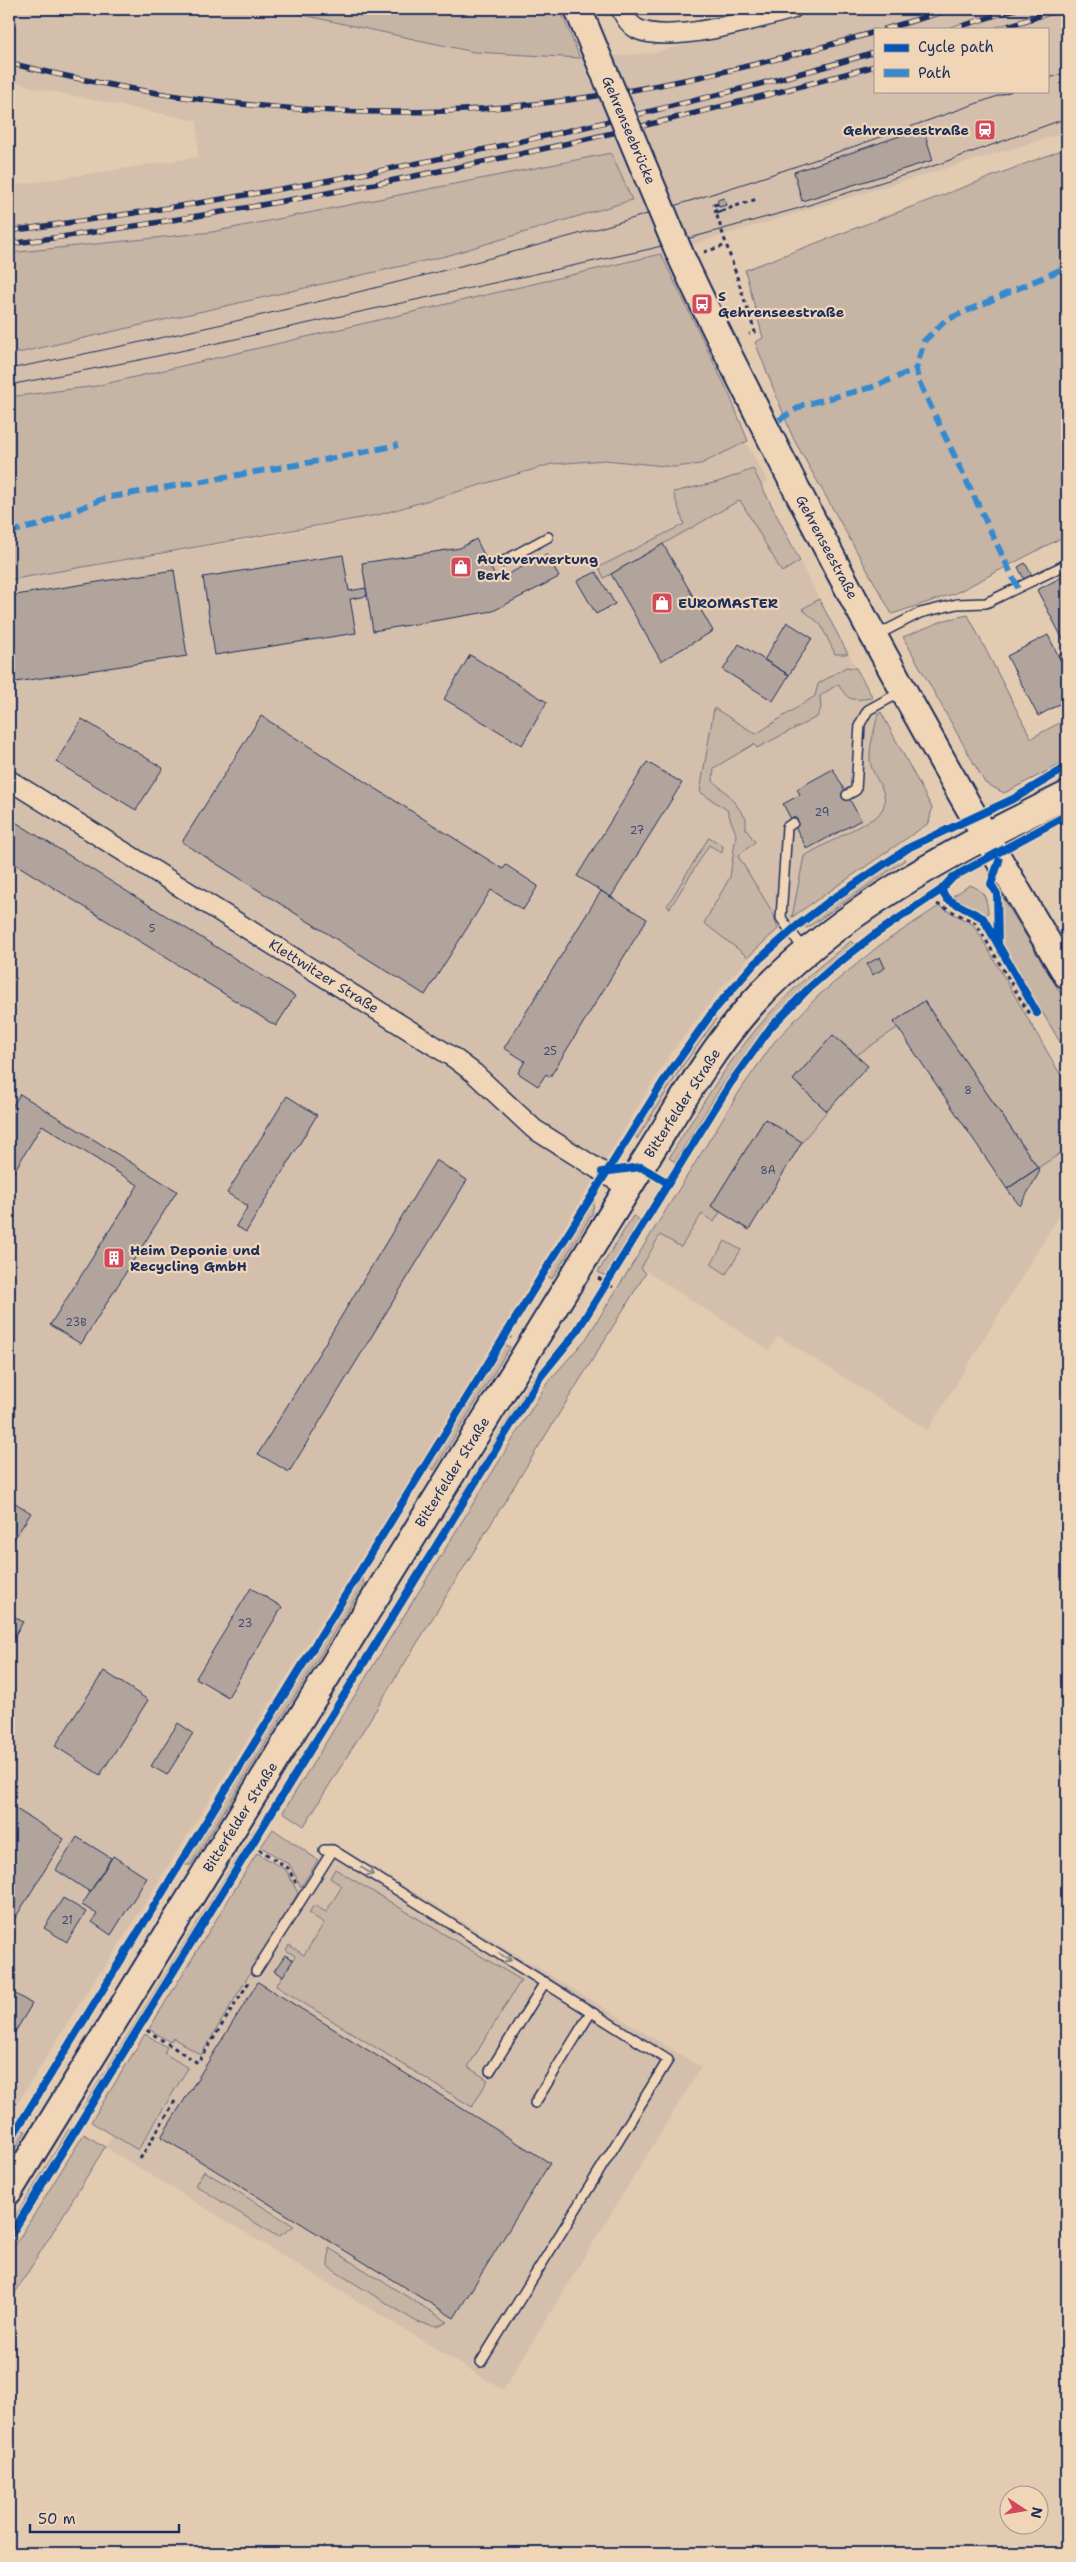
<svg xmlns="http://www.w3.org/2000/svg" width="1076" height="2562" font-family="'Shantell Sans',sans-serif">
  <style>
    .built { fill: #d4bfac; fill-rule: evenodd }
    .green { fill: #c6b4a5; stroke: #707282 }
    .building { fill: #b1a49d; stroke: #1b2f5e }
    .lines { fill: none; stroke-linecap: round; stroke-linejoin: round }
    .lane-casing { stroke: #1b2f5e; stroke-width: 12 }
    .street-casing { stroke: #1b2f5e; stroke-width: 22 }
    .secondary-casing { stroke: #1b2f5e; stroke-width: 30 }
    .path { stroke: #1b2f5e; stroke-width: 3; stroke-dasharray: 4 4; stroke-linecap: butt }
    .lane { stroke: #f0d5b7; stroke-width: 9 }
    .street { stroke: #f0d5b7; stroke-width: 19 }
    .secondary { stroke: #f0d5b7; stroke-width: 26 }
    .tram { stroke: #1b2f5e; stroke-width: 1 }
    .rail-casing { stroke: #1b2f5e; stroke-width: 5.5 }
    .rail { stroke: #f0d5b7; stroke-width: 4; stroke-dasharray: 11; stroke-linecap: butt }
    .secondary-bridge-casing { stroke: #1b2f5e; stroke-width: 30; stroke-linecap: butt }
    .path-bridge { stroke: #1b2f5e; stroke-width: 3; stroke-dasharray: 4 4; stroke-linecap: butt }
    .secondary-bridge { stroke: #f0d5b7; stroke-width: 26 }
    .quiet { stroke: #368acf; stroke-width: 6; stroke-dasharray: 12 6; stroke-linecap: butt }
    .cycleway-casing { stroke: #f0d5b7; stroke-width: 11 }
    .cycleway { stroke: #0057b8; stroke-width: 8 }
    .oneway { stroke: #86828a }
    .labels { text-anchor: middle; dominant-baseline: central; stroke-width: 4.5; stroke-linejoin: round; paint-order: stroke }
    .number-label { font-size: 11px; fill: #404c6e }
    .street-label { font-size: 14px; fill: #1b2f5e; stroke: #f0d5b7 }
    .poi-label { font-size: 14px; font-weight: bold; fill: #1b2f5e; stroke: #f0d5b7; text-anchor: start }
  </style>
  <rect width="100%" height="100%" fill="#e3cbb2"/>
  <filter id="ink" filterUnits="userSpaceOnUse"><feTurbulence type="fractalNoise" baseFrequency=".02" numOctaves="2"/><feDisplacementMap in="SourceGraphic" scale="10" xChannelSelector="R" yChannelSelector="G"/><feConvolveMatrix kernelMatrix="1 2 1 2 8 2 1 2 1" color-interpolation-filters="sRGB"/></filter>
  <g filter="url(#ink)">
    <path class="built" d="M9,9H275L474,52L580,58L654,53L816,9H1067V132L661,254L96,386L9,397V355L446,256L632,200L212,232L9,253V186L198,157L197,121L35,88L9,80ZM875,29H1047V91H875Z
      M745,442L768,481L761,485L819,599L932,808L931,819L929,823L816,899L763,943L724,985L671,1053L391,1510L102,1972L100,1971L9,2117V579L283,534L378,515L552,464L605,460L674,467L701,464Z
      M859,989H926L1038,1112L1067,1161V1203L928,1430L778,1336L769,1350L641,1268L747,1091Z
      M294,1841L318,1859L330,1841L701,2067L503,2390L105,2147Z"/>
    <path class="green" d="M275,9H560L580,58L474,52Z
      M1067,148V535L956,593L892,614L793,438L755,342L763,338L745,270Z
      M611,153L632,200L446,256L9,355V253L212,232Z
      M661,254L730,396L748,441L701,464L674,467L605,460L552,464L378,515L9,580V397L96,386Z
      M753,469L800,561L782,572L740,500L604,578L599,567L684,524L673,492L718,482Z
      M819,599L848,654H835L821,625L802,609Z
      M968,615L1031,738L1067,719V761L1004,793L985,783L903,637L945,620Z
      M846,667L856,668L873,698C851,700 850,703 838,684L820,696L821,708L817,717L757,748L754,744L714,768L713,781L728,794L746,818V829L755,842L738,856L773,913L778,929L748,957L704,923L730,877L736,834L727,810L700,792L714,708L756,734L815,696L818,684Z
      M881,712L932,808L929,823L792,917L804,856L876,817C898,797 871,779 870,760C869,746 875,728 878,714Z
      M709,837L723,846L722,853L709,845L670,908L667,906Z
      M902,855L905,860L807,928L802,925Z
      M970,885C984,890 987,898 988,913L985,915L953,896Z
      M1002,896L1067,1004V1054L1001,942L1000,898Z
      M939,906L974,925L1067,1086V1161L1062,1152L1038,1168L924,1001L894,1022L897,1028L857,1055L833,1035L793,1080L827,1111L802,1142L765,1119L711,1206L720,1212L714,1222L702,1214L681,1247L660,1235L641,1268L646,1273L304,1826L283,1812L548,1382L586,1339L741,1089L775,1041L819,995L880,945Z
      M851,941L855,946L799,991L764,1029L721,1087L675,1162L669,1158C700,1107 731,1056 771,1012C796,985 823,963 851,941Z
      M713,1014L716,1020L682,1067L637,1139L635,1133L674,1069Z
      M595,1198L592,1214L552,1279L546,1275Z
      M633,1216L642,1221L607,1277L598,1272Z
      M725,1241L741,1250L726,1274L711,1264Z
      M504,1344L510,1347L434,1470L429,1466Z
      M535,1375L537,1377L451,1518L448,1517Z
      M431,1546L433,1547L277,1799V1795Z
      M362,1575L364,1584L191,1865H183Z
      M259,1828L85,2111L82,2109L255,1829Z
      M273,1829L318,1860L301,1887L290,1865L261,1847Z
      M257,1853L286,1870L298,1893L201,2055L173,2038L170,2042L149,2029Z
      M335,1869L521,1980L468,2067L488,2080L472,2107L276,1986L295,1956L286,1950L289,1945L304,1955L324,1923L309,1913L314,1905L326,1912L342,1886L330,1878Z
      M145,2034L167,2047L164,2053L188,2068L138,2150L91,2122Z
      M20,2129L26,2131L9,2159V2147Z
      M69,2129L73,2131L9,2234V2227Z
      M84,2134L105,2147L9,2303V2255Z
      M204,2171L294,2226L278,2237L195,2185Z
      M329,2248L448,2322L437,2326L417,2322L328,2267Z"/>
    <path class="building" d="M923,128L933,160L802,201L794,172Z
      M724,198L727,205L719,207L717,200Z
      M476,539L497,580L547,554L559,577L493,611L373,631L362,563L460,548Z
      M663,544L713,631L661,661L611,574Z
      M343,555L349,591L366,588L367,596L350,599L356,633L215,655L203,577Z
      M1025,563L1033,577L1025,581L1018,567Z
      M174,570L187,656L9,683V596Z
      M596,572L615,604L596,614L577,581Z
      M1066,575L1067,577V647L1037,590Z
      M787,622L812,638L789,675L764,660Z
      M1048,635L1067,673V700L1038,716L1007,656Z
      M739,644L789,675L773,701L723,670Z
      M1067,650V673L1058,655Z
      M470,655L547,702L522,745L444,699Z
      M261,716L503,869L506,865L538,886L523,910L491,890L425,995L182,842Z
      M82,719L163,768L136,810L56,762Z
      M647,762L682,783L611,897L577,876Z
      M833,769L861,820L807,849L783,804L800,795L797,789Z
      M9,818L295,996L276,1026L9,860Z
      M601,891L647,919L550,1077L546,1074L538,1086L518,1073L525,1061L504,1048Z
      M880,957L885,968L872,975L867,964Z
      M924,1001L1038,1168L1007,1189L894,1022Z
      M833,1035L868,1066L827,1111L793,1080Z
      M20,1094L177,1191L81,1344L50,1325L138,1185L42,1125L9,1180V1112Z
      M287,1096L317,1115L246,1232L236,1226L248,1206L227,1193Z
      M765,1119L802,1142L749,1230L711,1206Z
      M436,1160L467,1180L289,1472L258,1454Z
      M1038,1168L1040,1171L1020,1206L1007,1189Z
      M9,1499L31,1513L11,1544L9,1542Z
      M251,1588L282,1607L228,1697L196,1678Z
      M9,1613L23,1622L9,1645Z
      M104,1671L148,1700L100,1775L55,1746Z
      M178,1723L193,1733L167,1775L151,1766Z
      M13,1807L64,1839L9,1928V1815Z
      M77,1837L111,1858L90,1892L56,1870Z
      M113,1856L147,1878L111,1935L92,1922L97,1914L82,1905Z
      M63,1898L86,1912L67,1942L44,1928Z
      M285,1955L293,1960L283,1976L274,1971Z
      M258,1982L550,2163L454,2318L161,2137Z
      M9,1990L32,2004L9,2042Z"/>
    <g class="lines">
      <g class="lane-casing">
        <path id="lane" d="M502,562L548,537
          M875,636L920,613L957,604L986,603L1067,564
          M847,795L856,790L860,724L868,710L901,692
          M793,823L787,827L781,918L805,951
          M324,1850H333L668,2060L481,2362
          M256,1971L333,1850
          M490,2071L545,1982
          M535,2103L591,2012"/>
      </g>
      <g class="street-casing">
        <path id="street" d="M621,9C624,16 630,25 637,29C670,45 757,19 792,9
          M9,780L454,1058L474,1073L534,1129L628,1188"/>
      </g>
      <g class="secondary-casing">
        <path id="secondary" d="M679,252C708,316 740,378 772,441C863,622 962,800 1067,975
          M9,2191L641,1167C676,1112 708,1054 751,1005C833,913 958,848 1067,795"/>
      </g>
      <path class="path" d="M721,211L757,199
        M716,213L714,205L718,204
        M704,252L727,245
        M937,904L976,923L1028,1012L1037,1013
        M598,1278L613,1287
        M502,1333L511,1338
        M252,1845L288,1868L296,1883
        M140,2026L198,2063L249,1982
        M140,2159L175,2101"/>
      <use href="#lane" class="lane"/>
      <use href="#street" class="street"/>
      <use href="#secondary" class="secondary"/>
      <path class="tram" d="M1047,79L1067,72
        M9,369C204,331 398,285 589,231C732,191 872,140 1012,91
        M9,385L139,360L650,249L796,209L936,165L1067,118"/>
      <g class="rail-casing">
        <path id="rail" d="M885,29L952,9
          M952,29L1016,9
          M998,29L1062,9
          M9,63C152,98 299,117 446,111C591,105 736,73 875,32
          M9,231C228,202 445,162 660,109C732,91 804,74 875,52
          M9,244C302,205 590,145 875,66"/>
      </g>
      <use href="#rail" class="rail"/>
      <g class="secondary-bridge-casing">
        <path id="secondary-bridge" d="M578,9L679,252"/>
      </g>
      <path class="path-bridge" d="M721,211L716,213L755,332L749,334"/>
      <use href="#secondary-bridge" class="secondary-bridge"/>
      <path class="quiet" d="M779,420L803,405L873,387L916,369
        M9,532L40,525L105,498L324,460L398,445
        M1018,588L918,380L916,369L924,341L946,320L1067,267"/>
      <g class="cycleway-casing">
        <path id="cycleway" d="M941,890L947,899L983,918L1037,1013
          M998,943L997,894L991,884L999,861
          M602,1172L641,1167L668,1183
          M9,2142L543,1274L663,1082L714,1010L755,963L797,926L831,900L910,847L1015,798L1067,767
          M9,2238L541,1376L575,1334L730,1084L771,1027L810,987L832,968L874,935L941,890L953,877L1067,815"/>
      </g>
      <use href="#cycleway" class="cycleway"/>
    </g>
    <defs><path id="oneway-shaft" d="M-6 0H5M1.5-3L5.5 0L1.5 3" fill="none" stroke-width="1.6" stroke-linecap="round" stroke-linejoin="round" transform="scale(1.25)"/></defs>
    <g class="oneway">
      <use href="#oneway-shaft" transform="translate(367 1871) rotate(32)"/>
      <use href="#oneway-shaft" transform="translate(505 1957) rotate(32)"/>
    </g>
  </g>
  <defs>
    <g id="station-square" transform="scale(1.125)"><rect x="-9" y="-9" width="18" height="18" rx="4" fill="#d1495b" stroke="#f0d5b7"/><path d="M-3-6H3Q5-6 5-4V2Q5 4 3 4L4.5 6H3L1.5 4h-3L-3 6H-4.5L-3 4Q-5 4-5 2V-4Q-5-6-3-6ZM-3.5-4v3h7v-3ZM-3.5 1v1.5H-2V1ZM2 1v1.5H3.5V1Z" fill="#fff"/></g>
    <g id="bus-square" transform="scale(1.125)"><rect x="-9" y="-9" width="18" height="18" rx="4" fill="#d1495b" stroke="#f0d5b7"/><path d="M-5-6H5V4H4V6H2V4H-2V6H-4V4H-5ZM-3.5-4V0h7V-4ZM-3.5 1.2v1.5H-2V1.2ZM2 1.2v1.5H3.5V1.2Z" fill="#fff"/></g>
    <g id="shop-square" transform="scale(1.125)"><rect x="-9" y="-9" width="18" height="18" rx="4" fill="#d1495b" stroke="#f0d5b7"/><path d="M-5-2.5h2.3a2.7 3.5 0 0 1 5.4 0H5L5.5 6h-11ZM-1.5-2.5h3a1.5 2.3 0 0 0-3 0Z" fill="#fff"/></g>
    <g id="building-square" transform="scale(1.125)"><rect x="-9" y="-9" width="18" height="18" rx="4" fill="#d1495b" stroke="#f0d5b7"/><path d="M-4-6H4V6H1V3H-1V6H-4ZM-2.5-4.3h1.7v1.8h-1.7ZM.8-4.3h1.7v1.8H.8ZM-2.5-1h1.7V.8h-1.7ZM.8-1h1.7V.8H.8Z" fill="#fff"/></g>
  </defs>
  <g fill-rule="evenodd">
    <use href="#station-square" x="985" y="130"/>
    <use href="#bus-square" x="702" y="304"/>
    <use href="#shop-square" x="461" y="567"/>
    <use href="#shop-square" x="662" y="603"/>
    <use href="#building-square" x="114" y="1258"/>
  </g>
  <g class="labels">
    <g class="number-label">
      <text x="822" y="812">29</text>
      <text x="637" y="830">27</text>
      <text x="152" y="928">5</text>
      <text x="550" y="1051">25</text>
      <text x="968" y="1090">8</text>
      <text x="768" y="1170">8A</text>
      <text x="76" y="1322">23B</text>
      <text x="245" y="1623">23</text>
      <text x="67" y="1920">21</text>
    </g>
    <g class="street-label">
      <text transform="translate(629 130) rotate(67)">Gehrenseebrücke</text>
      <text transform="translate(827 547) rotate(62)">Gehrenseestraße</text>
      <text transform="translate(324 976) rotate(32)">Klettwitzer Straße</text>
      <text transform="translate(682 1103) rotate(-57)">Bitterfelder Straße</text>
      <text transform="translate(452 1472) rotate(-58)">Bitterfelder Straße</text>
      <text transform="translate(240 1817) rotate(-58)">Bitterfelder Straße</text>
    </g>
    <g class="poi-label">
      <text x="969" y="130" text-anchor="end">Gehrenseestraße</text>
      <text x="718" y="296">S<tspan x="718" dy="16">Gehrenseestraße</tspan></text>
      <text x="477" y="559">Autoverwertung<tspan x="477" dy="16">Berk</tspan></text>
      <text x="678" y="603">EUROMASTER</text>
      <text x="130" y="1250">Heim Deponie und<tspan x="130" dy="16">Recycling GmbH</tspan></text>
    </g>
  </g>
  <rect width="1076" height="2562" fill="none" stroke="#f0d5b7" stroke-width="30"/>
  <rect x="15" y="15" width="1046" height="2532" fill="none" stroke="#1b2f5e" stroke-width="2" filter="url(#ink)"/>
  <rect x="874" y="28" width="175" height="65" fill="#f0d5b7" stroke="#9b9393"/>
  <rect x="884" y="44" width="25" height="8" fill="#0057b8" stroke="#9b9393"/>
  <text x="918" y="52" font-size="15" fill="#1b2f5e">Cycle path</text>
  <rect x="884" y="69" width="25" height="8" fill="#368acf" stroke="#9b9393"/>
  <text x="918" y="78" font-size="15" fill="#1b2f5e">Path</text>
  <g transform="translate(1024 2510) rotate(102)"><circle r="24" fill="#f0d5b7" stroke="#9b9393"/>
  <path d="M0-4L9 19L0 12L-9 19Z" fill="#d1495b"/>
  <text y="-8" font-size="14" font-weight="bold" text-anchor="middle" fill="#1b2f5e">N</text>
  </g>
  <path d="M30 2524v8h149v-8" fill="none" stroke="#1b2f5e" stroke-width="2.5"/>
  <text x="38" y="2524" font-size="15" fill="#1b2f5e" stroke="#f0d5b7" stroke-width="4" paint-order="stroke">50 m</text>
</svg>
